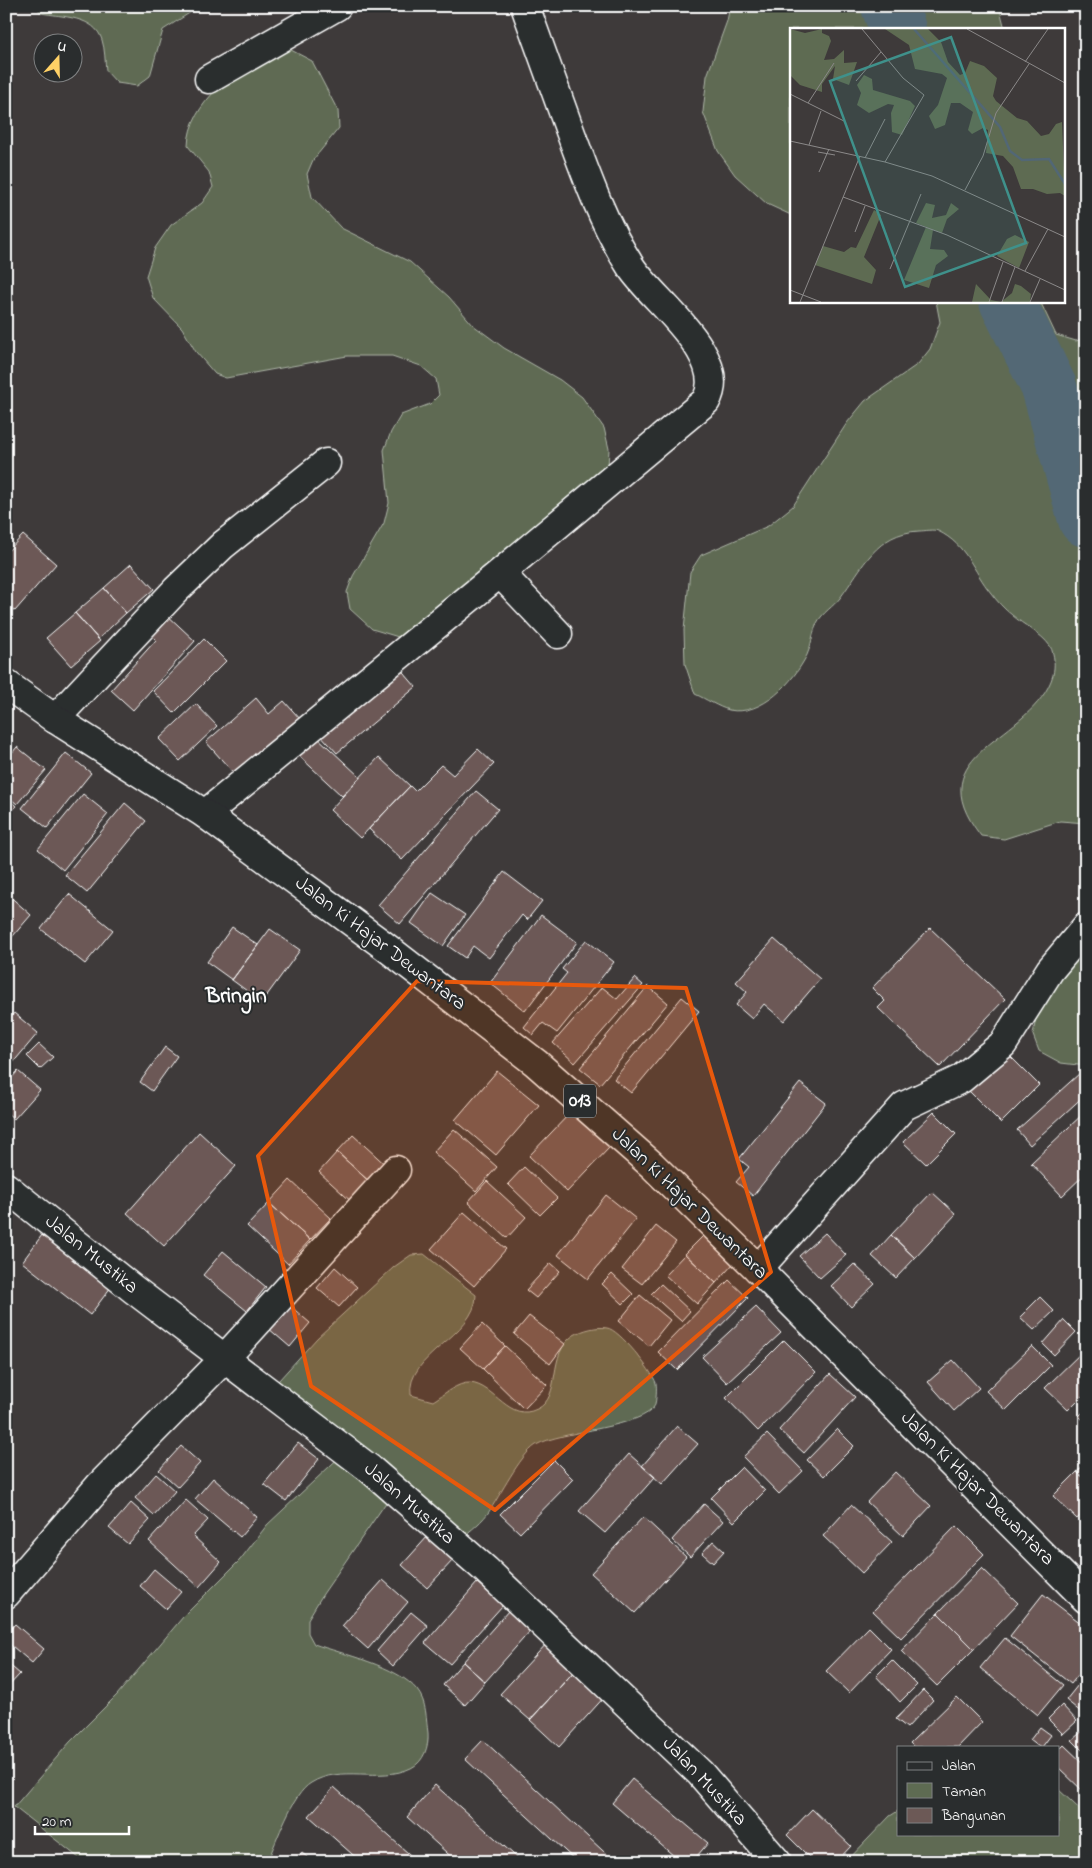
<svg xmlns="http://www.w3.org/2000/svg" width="1092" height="1868" font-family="'Indie Flower',sans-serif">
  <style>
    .green { fill: #5e6b52; stroke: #aeb5a8 }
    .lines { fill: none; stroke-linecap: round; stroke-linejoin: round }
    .river { stroke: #526775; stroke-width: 56 }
    .building { fill: #6c5956; stroke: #fff }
    .minor-casing { stroke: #fff; stroke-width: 31 }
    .major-casing { stroke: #fff; stroke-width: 31 }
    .minor { stroke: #2a2d2e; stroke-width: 28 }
    .major { stroke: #2a2d2e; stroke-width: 28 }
    .marked { fill: #e8590c; fill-opacity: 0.2; stroke: #e8590c; stroke-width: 4; stroke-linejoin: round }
    .labels { text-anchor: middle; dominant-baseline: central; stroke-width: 4; stroke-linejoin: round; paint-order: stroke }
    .shield { fill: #2a2d2e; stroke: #bfc0c0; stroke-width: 1 }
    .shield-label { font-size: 19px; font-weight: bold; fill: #fff }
    .street-label { font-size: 20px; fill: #fff; stroke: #2a2d2e }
    .quarter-label { font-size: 22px; font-weight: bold; fill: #fff; stroke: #2a2d2e }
    .inset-river { fill: none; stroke: #526775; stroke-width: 2.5 }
    .inset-road { fill: none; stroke: #8b8989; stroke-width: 1 }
    .view { fill: #3f918b; fill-opacity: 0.15; stroke: #3f918b; stroke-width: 2.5 }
    .inset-edge { fill: none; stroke: #fff; stroke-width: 2.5 }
  </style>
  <rect width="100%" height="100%" fill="#3e3a3a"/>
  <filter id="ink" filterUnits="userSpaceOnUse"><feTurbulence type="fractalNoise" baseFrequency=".02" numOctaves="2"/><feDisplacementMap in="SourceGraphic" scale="10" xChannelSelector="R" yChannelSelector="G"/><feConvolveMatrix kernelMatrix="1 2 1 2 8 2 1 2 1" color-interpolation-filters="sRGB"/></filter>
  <g filter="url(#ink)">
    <path class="green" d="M36,6H210L191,12L163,30L150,76L137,86L117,83L106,71C105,61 105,49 102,40C95,16 62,17 41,13Z
      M730,6H999L1005,29H791V215L767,204L735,175L718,151L703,112L707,76L727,21Z
      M267,47L291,50L312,61L338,111L339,128L313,160L307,174L312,197L341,228L410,262L449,297L473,325L504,348L560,380L582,397L604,428L609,449L608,467L415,642L372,629L350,609L347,592L353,576L384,523L389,503L384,450L391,432L401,415L430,404L439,395L436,379L421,366L392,356H347L226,378L215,374L196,352L182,328L153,298L146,276L155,248L171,225L202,203L213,187L209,172L188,146C189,102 236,73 267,47Z
      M936,301H1040L1056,335L1076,341L1086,337V823L1060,821L1004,839L981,836C914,750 1034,741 1053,675C1055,666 1055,655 1050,646C1041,633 1023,625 1012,615C1004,609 997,601 991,593C973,571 967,545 938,531C933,529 925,531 919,531C876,533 863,567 840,598C834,606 822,613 817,623C812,633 812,645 807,655C794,681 762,717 729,710C718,707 706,699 695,694L685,664L684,630L690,572L701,555L768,526L793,506L847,423L865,401L918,364L930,349L940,322Z
      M1086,930V1066L1061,1063L1039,1051L1033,1035L1037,1011Z
      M424,1254L476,1295C476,1336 405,1355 411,1395L433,1401C443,1395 458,1382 470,1383C495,1385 509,1423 537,1409C563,1397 546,1353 574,1335C583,1330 597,1326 607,1328C619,1329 652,1371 656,1383C657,1388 656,1400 655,1405C646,1427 560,1431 536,1445C519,1456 500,1496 488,1513C479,1525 466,1534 455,1543L394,1491L323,1594L308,1619V1633L314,1644C342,1654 398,1666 417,1690C427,1702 426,1719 428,1733C429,1746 424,1762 411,1768C380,1783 341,1764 311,1783C292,1794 277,1841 267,1862H84L14,1807L70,1742L117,1695L183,1617L240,1560L267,1525L346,1451L269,1391L317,1338L394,1267L411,1255Z
      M1058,1789L1086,1815V1862H846L890,1816L898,1811V1834H1058Z"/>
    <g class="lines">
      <path class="river" d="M889,6L898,29
        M1007,301L1049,387L1086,519"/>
    </g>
    <path class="building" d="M23,535L56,564L15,611L6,604V553Z
      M131,564L154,589L126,613L104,588Z
      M104,588L126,613L98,639L75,613Z
      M164,612L195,641L133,710L111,690L156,640L147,631Z
      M75,613L100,641L71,666L46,638Z
      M204,639L226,661L174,713L153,691Z
      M398,666L416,687L337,753L319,733Z
      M256,698L269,714L284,701L301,720L237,777L206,742Z
      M196,704L217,726L180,761L159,739Z
      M314,734L360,777L342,796L296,753Z
      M17,747L46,770L17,804L6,795V760Z
      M478,749L494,764L402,860L369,829L410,786L415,791L441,765L453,775Z
      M66,753L91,773L47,828L22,808Z
      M379,757L410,786L360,838L330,810Z
      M476,791L498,809L400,924L378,905Z
      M83,794L108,814L63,870L38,849Z
      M6,797L16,806L6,818Z
      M125,803L146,821L87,893L65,875Z
      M504,872L542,901L527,920L522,915L489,958L473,946L465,958L448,946Z
      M6,893L31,915L7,943L6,942Z
      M432,893L465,915L443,946L411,923Z
      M69,894L113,930L85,964L41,929Z
      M541,915L577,942L525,1011L490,983Z
      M232,927L258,945L232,980L207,962Z
      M930,928L1005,999L940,1067L878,1008L885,1001L872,988Z
      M270,929L300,950L262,1002L232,980Z
      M774,939L820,979L784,1021L764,1004L752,1019L736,1005L747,992L736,982Z
      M586,940L614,962L557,1033L543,1023L533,1035L524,1027L567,973L562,969Z
      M635,978L643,985L575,1063L553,1043L602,987L617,999Z
      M648,986L668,1003L600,1084L580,1068Z
      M682,997L699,1011L631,1093L614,1079Z
      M14,1013L38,1033L6,1071V1022Z
      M39,1044L53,1057L40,1069L27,1056Z
      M165,1047L177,1056L152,1091L140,1082Z
      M1007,1053L1039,1085L1001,1123L969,1091Z
      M18,1071L40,1090L14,1119L6,1112V1084Z
      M497,1071L539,1105L496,1155L455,1120Z
      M1080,1073L1086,1079V1094L1030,1145L1017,1130Z
      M800,1083L826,1103L753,1196L736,1182L749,1167L739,1159Z
      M572,1111L610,1147L567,1192L529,1156Z
      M1086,1111V1173L1062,1196L1031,1163Z
      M934,1112L956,1134L926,1164L903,1142Z
      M454,1129L497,1167L476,1191L433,1152Z
      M199,1132L236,1166L164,1246L127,1213Z
      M353,1135L389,1168L373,1185L337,1152Z
      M337,1152L373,1185L355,1205L319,1172Z
      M524,1167L557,1198L540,1215L508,1184Z
      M290,1180L331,1218L310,1240L269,1203Z
      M487,1181L526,1217L507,1238L468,1202Z
      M932,1192L956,1214L915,1258L891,1235Z
      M606,1195L636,1219L588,1279L558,1255Z
      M269,1203L310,1240L288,1264L247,1226Z
      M464,1212L506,1249L474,1286L431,1249Z
      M656,1226L676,1242L642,1284L622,1269Z
      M825,1233L846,1255L820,1278L799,1256Z
      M42,1235L111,1287L90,1315L22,1262Z
      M704,1235L734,1263L716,1283L685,1254Z
      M891,1235L915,1258L896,1278L872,1256Z
      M223,1251L266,1287L247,1311L203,1275Z
      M685,1254L716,1283L697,1304L665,1275Z
      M551,1263L560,1271L536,1298L526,1290Z
      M854,1264L875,1284L851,1307L831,1286Z
      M335,1267L357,1287L339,1307L317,1288Z
      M612,1274L633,1294L623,1304L602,1284Z
      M729,1280L748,1298L677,1370L658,1352Z
      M661,1284L690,1311L681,1321L651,1294Z
      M640,1295L670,1320L649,1346L619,1321Z
      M1040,1297L1054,1311L1034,1330L1020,1317Z
      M289,1305L310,1323L290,1347L268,1328Z
      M756,1307L781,1333L727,1383L702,1357Z
      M529,1316L565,1344L550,1364L514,1334Z
      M1064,1320L1076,1332L1054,1355L1043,1344Z
      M482,1324L505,1346L483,1369L460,1348Z
      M784,1340L816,1372L758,1431L726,1398Z
      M505,1346L547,1385L524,1409L483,1369Z
      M1032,1346L1051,1365L1006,1410L986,1391Z
      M1086,1348V1392L1068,1410L1045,1388Z
      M953,1360L979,1388L954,1411L928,1382Z
      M830,1374L855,1397L804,1453L779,1430Z
      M1086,1409V1423L1079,1416Z
      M677,1426L698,1444L662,1484L642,1466Z
      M837,1429L854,1446L824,1476L807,1460Z
      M767,1434L803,1471L779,1494L743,1457Z
      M298,1443L319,1459L286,1501L264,1484Z
      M181,1446L200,1463L178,1487L159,1470Z
      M629,1454L655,1477L605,1533L579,1511Z
      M554,1460L573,1479L520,1533L500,1514Z
      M1086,1462V1480L1077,1472Z
      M742,1467L765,1491L734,1522L711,1498Z
      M895,1472L931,1506L903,1536L867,1502Z
      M1077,1472L1086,1480V1510L1077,1519L1053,1496Z
      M156,1474L175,1491L154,1515L135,1498Z
      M213,1478L257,1517L240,1537L195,1499Z
      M186,1500L208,1520L193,1536L221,1562L199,1587L149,1541Z
      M131,1503L150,1520L128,1544L109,1528Z
      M704,1504L723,1521L690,1557L672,1540Z
      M851,1505L892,1542L862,1573L823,1536Z
      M643,1517L686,1557L635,1613L591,1573Z
      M956,1526L984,1554L901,1638L873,1611Z
      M428,1536L454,1559L427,1588L402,1565Z
      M713,1541L724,1551L713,1563L702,1553Z
      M982,1568L1018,1603L974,1649L938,1613Z
      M154,1569L181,1592L166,1609L140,1586Z
      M383,1580L408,1602L368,1649L342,1626Z
      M477,1583L503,1605L450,1664L425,1643Z
      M1043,1594L1086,1627V1665L1071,1684L1010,1636Z
      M509,1610L531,1630L485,1682L463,1662Z
      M411,1612L428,1626L393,1666L377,1651Z
      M938,1613L974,1649L937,1686L901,1651Z
      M15,1624L44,1649L32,1663L6,1641V1634Z
      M869,1627L891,1649L849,1693L826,1671Z
      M1005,1638L1063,1685L1038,1715L980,1668Z
      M549,1641L578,1667L530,1720L500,1694Z
      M892,1660L917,1685L900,1702L876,1676Z
      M6,1662L20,1674L6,1689Z
      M463,1662L485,1682L465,1705L443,1685Z
      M578,1667L607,1694L559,1747L530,1720Z
      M1086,1675V1708L1082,1713L1066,1700Z
      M923,1690L933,1700L907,1728L896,1719Z
      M957,1697L982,1722L958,1747H914L910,1743Z
      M1062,1705L1077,1721L1063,1734L1048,1719Z
      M1040,1727L1051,1735L1042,1747H1039L1030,1740Z
      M1086,1728V1754L1072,1740Z
      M483,1740L615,1862H577L465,1759Z
      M1064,1745L1086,1766V1794L1058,1767V1751Z
      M632,1779L708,1843L692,1862H681L612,1803Z
      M435,1785L522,1862H457L407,1817Z
      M334,1787L418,1862H361L309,1816Z
      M812,1809L851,1846L836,1862H814L787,1835Z
      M302,1853L313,1862H295Z"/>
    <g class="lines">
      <g class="minor-casing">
        <path id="minor" d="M209,79L337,6
          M500,573L558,634
          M55,719L176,590L223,545L326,463
          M205,814L500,573L706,401C731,356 653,301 631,267C604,225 587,178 570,131C555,90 540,48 525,6
          M6,1187L133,1289L370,1469L486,1570L700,1773L777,1862
          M758,1269L904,1106L961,1079L1003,1044L1050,970L1086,927
          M6,1594L101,1484L225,1358L396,1170"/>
      </g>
      <g class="major-casing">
        <path id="major" d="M6,684L55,719L205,814L382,944L536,1063L652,1165L758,1269L1086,1599"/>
      </g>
      <use href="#minor" class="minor"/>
      <use href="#major" class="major"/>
    </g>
  </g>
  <path class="marked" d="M417,981L686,988L771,1272L495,1510L311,1386L258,1156Z"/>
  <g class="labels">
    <rect class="shield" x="564" y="1084.5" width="32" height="33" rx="4"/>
    <g class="shield-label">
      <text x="580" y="1101">013</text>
    </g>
    <g class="street-label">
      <text transform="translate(380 944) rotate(37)">Jalan Ki Hajar Dewantara</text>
      <text transform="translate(689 1204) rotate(44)">Jalan Ki Hajar Dewantara</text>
      <text transform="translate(91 1255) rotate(39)">Jalan Mustika</text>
      <text transform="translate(977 1489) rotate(45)">Jalan Ki Hajar Dewantara</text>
      <text transform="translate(409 1504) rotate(41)">Jalan Mustika</text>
      <text transform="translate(704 1782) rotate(47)">Jalan Mustika</text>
    </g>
    <g class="quarter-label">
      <text x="236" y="997">Bringin</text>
    </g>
  </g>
  <g transform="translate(790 28)">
    <rect width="275" height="275" fill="#3e3a3a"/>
    <path d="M0,1L15,5L32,1V5L39,8L41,13L34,32L44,31L54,22V35L67,34L59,57L43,51L45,38L32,56V64L10,57L0,47ZM95,1H138L151,14L158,34L170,47L175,45L180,33L194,38L207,50L203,68L206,73L227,90L237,93L251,108L259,106L266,96L272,94L275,168L270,165L257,166L243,161H231L223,139L213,128L196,125L198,102L193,100L182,106L178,102L183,84L170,75H161L155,97L145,101L139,88L148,77L157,50L152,46L125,41L119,17ZM74,47L82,51L83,62L120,73L125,78L112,107L102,104L101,85L104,77L98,76L79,85L67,77L71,65L67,57ZM136,175L145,177L142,190L156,187L161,175L169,181L157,191L152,205L143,202L140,221L154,222L158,228L146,237L139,260L114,252L136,199L126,195ZM84,182L91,187L74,229L86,242L82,256L25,237L33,218L54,224L61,219L66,220ZM225,207L239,214L229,240L207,228L217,211ZM186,256L201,272L211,274L222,265L225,256L231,258L241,266L240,274H182Z" fill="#5e6b52"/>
    <path class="inset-river" d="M124,1L210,99L220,123L232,132L259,131L275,156"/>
    <path class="inset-road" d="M72,1L113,50L134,67L95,134M177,1L275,55M235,34L258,1M66,53L91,24M0,66L54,93M18,75L44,35M0,113L95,134L142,148L275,209M19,117L31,83M28,124L45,127M75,130L95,91M29,144L39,121M175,162L193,128L206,85L239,36M53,169L157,207L275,262M65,204L75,178M100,241L131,166M235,243L258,201M0,262L31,274M10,274L70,128M199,274L213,234M212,274L225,239M240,274L250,251"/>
    <path class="view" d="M161,9L236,215L115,259L40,53Z"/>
    <rect width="275" height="275" class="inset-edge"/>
  </g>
  <rect width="1092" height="1868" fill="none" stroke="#2a2d2e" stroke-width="25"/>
  <rect x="12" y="12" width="1067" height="1843" fill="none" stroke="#fff" stroke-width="2" filter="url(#ink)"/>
  <rect x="897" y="1746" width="162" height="90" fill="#2a2d2e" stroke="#7f8182"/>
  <rect x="907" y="1762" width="25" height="8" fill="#2a2d2e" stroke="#7f8182"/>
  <text x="942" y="1770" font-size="15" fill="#ffffff">Jalan</text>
  <rect x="907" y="1783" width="25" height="15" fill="#5e6b52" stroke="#7f8182"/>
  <text x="942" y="1796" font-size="15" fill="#ffffff">Taman</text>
  <rect x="907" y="1808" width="25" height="15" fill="#6c5956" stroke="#7f8182"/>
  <text x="942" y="1820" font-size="15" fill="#ffffff">Bangunan</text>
  <g transform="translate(58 58) rotate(20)"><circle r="24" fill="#2a2d2e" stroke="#7f8182"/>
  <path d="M0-4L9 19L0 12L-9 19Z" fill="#ffd166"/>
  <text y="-8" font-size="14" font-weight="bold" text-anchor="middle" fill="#ffffff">U</text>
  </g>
  <path d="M35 1826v8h94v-8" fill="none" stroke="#ffffff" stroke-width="2.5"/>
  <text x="42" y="1826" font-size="15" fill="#ffffff" stroke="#2a2d2e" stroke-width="4" paint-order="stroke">20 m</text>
</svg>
